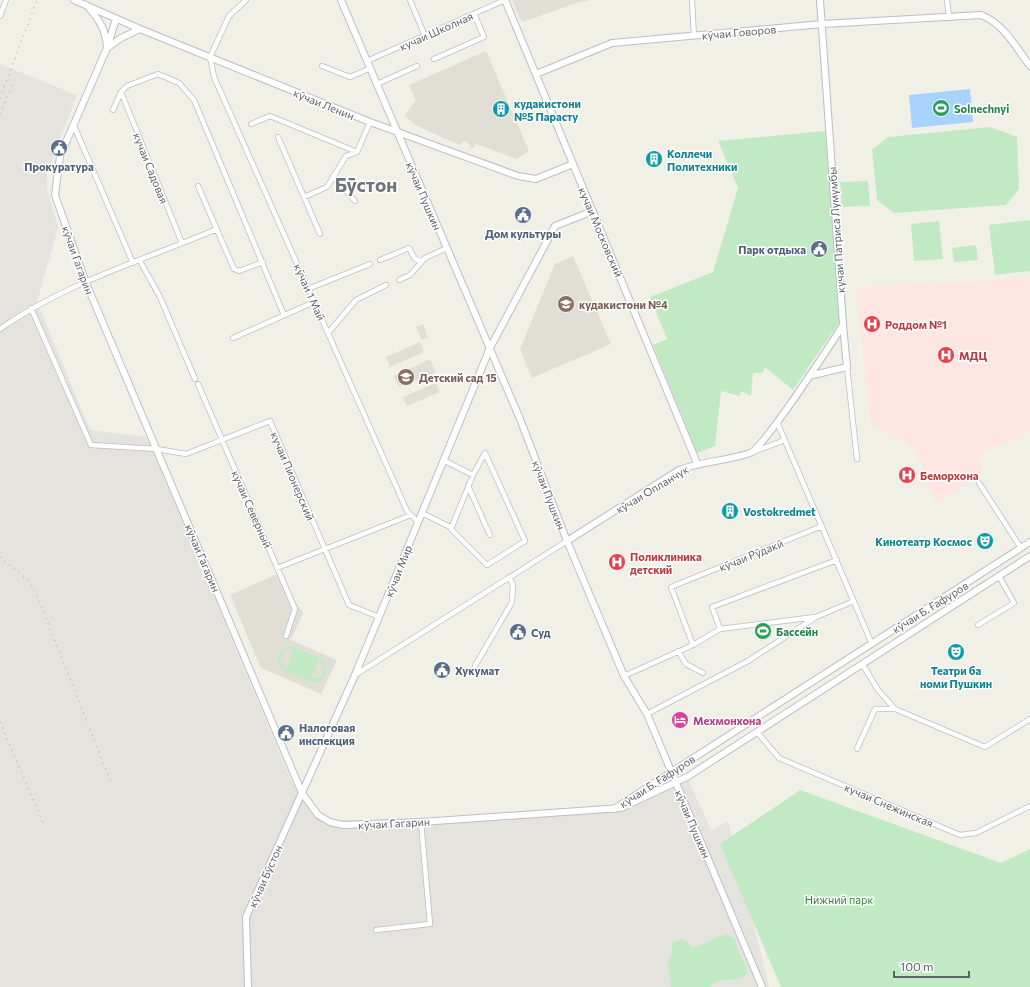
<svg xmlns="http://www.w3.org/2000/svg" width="1030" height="987" font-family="Commissioner,sans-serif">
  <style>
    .industrial { fill: #e5e3de }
    .education { fill: #e1dfd5 }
    .medical { fill: #fee7e3 }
    .green { fill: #c1eac4; fill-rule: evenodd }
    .water { fill: #a8d3ff }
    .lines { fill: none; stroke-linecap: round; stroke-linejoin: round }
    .street-casing { stroke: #bbbec3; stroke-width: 6 }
    .secondary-casing { stroke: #bcbec5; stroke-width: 8 }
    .street { stroke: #fff; stroke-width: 4.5 }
    .secondary { stroke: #fff; stroke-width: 6 }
    .rail { stroke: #b7b8b9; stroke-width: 1.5; stroke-dasharray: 1 5; stroke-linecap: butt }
    .labels { text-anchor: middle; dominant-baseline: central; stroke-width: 3; stroke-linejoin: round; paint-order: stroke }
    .street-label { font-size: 11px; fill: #5e6168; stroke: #fff }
    .culture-label { font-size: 11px; font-weight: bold; fill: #0d838f; stroke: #fff; text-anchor: start }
    .leisure-label { font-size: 11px; font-weight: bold; fill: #27864d; stroke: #fff; text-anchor: start }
    .service-label { font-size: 11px; font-weight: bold; fill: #4e5e75; stroke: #fff; text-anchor: start }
    .education-label { font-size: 11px; font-weight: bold; fill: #785e54; stroke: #fff; text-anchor: start }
    .health-label { font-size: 11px; font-weight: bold; fill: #be3a42; stroke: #fff; text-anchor: start }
    .hotel-label { font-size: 11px; font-weight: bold; fill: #b23c85; stroke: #fff; text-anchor: start }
    .park-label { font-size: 11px; fill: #2e8639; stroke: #fff }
    .town-label { font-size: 19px; font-weight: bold; fill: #6f737a; stroke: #fff }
  </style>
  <rect width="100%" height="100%" fill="#f1f0e6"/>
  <path class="industrial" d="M0,64L77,95L47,173V188L58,228L37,302L90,430L147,437L291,781L312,813L336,820H403L602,808L629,804L686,774L711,830L728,821L769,987H0Z"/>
  <path class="education" d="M512,0H592L579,2L523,22L520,19Z
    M486,51L529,151L517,159L476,144L472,149L469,144L465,141L459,145L415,125L405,115L416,100L409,85Z
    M573,256L611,344L532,378L520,349L555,264Z
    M423,324L428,338L422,340L416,327Z
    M420,342L424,352L390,367L386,357Z
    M430,359L436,373L399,387L394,376Z
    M436,383L440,392L407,406L403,397Z
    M281,572L295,601L303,613L291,640L337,660L321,694L261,668L230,595Z"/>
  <path class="medical" d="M1030,278V432L980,453L982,475L936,503L914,447L870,423L856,287Z"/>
  <path class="green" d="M990,127L1017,137L1019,189L1006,205L894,213L877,200L872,150L888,137Z
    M825,131L842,318L793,390L765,367L762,373H753L751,396L741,391L740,396L721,391L715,446L697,453L653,345L667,339L650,297L713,272L738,188L718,141Z
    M868,181L870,206L842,207L840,182Z
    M1030,220V271L995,275L989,225Z
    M939,221L943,259L914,261L911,224Z
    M976,245L978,260L954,262L952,248Z
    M768,624L772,637L760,641L756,629Z
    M293,646L324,661L327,670C324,688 309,681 297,676C292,674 285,672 281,667C272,658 281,646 293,646ZM292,649L294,650L286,668L311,678L319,660L324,667L322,676L313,679L287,669L280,661L282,654L287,649Z
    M800,790L1001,863L1030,849V987H781L720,844Z
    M726,934L735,939C737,951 744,961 748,972C743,983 723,977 714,983C712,984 711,986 709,987H671L669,970L667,966L671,955L673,942L683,939L688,942L689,945L693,948Z"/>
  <path class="water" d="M970,89L973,122L912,128L909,95Z"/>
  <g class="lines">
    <g class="street-casing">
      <path id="street" d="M246,0L229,16L210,57L214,77L407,511L418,522
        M410,0L425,36
        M692,0L694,36
        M947,0L949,16
        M0,16L6,0
        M434,59L484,37L474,14
        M367,61L505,0
        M322,66L350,77L371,68
        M377,84L417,66
        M121,92L182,243
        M113,110L121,92L127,86L158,74L179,83L194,100L284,315
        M251,124L270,116L357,152
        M74,126L133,263
        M278,137L320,234
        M333,176L355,201
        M198,186L234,269L239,271L263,262
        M304,197L327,187L346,156L357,152L370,122
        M380,260L409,248L415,259L421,261
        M140,261L160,297L195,379
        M399,280L410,275L425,258L447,248
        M308,289L370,264
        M31,308L91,445L157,449L186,454L270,421L349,605L379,617
        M0,329C65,283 144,260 217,229
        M328,333L356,300L386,285
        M233,338L314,302
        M847,367L857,459
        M198,384L295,609L286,636
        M777,422L872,644
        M753,452L785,440
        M443,460L473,475L485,453L525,541L487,565L451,529L473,475
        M979,483L1021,548
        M468,486L490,535
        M422,513L452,528
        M277,568L411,515
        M978,625L1014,603L999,576
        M720,629L712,607L837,560
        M693,645L671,587L822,526
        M678,651L686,664L703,673
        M475,666L512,602L513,585L509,577
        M355,675L567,541
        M624,676L693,645L720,629L815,617
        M895,709L985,747L1030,719
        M647,714L748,661L816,617L854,601
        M757,732L779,758L960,835L976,833L1030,806
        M857,749L875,709H895L878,690L863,665
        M376,930L430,924L421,822"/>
    </g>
    <g class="secondary-casing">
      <path id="secondary" d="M74,0L140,29L370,122L518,176L536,179L573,164
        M341,0L520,419L567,541L624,676L647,714L762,987
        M505,0L697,463
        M89,8C100,21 106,30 107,48L121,38L140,29
        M116,19L107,48L60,156L55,195L86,283L302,793L318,815L330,822L343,825L421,822L621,808L687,777L1030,556
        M536,74L612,43L822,24L981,15C1003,23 1016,47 1030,66
        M809,376L847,367L843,325L820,0
        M567,541L679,470C703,461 727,461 750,453C763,449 831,344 843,325
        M614,809L1030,542
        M248,987L246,917L355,675L490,348L555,226L593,211"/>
    </g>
    <use href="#street" class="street"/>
    <use href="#secondary" class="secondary"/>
    <path class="rail" d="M0,98L37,0
      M0,114L12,85
      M0,557L27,579L36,593L112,785
      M0,722L43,823"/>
  </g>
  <defs>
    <g id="stadium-disc" transform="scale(0.9)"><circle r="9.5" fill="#2e9e5b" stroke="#fff"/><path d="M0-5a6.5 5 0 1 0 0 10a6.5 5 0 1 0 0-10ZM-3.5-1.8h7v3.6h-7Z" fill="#fff"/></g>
    <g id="building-disc" transform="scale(0.9)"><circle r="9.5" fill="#0f9aa8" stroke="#fff"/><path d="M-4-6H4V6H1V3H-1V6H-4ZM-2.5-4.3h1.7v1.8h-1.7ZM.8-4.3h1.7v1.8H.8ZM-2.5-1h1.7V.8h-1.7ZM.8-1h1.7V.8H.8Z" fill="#fff"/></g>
    <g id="civic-disc" transform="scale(0.9)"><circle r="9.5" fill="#5c6f8a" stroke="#fff"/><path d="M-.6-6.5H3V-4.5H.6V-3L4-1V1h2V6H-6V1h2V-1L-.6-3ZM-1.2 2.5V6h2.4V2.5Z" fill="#fff"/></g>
    <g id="school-disc" transform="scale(0.9)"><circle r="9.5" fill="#8d6e63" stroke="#fff"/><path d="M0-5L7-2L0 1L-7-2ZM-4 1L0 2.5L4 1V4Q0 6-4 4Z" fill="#fff"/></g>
    <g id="hospital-disc" transform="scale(0.9)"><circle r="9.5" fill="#e0444e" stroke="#fff"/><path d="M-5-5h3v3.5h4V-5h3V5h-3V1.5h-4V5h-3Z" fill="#fff"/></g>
    <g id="theatre-disc" transform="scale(0.9)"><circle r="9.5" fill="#0f9aa8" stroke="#fff"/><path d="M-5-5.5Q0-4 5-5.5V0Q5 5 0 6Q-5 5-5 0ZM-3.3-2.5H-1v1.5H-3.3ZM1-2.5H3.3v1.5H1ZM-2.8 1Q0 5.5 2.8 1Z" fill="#fff"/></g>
    <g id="hotel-disc" transform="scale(0.9)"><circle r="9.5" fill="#d1479c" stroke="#fff"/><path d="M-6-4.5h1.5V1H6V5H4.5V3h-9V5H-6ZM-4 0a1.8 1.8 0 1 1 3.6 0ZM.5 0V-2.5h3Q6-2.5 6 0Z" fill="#fff"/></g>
  </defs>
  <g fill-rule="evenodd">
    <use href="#stadium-disc" x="941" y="108"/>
    <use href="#building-disc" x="501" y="109"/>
    <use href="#civic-disc" x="59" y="148"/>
    <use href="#building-disc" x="654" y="159"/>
    <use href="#civic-disc" x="523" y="215"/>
    <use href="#civic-disc" x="819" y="249"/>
    <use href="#school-disc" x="566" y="304"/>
    <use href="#hospital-disc" x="872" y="324"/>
    <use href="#hospital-disc" x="946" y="355"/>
    <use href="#school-disc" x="406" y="377"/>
    <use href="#hospital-disc" x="907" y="475"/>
    <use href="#building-disc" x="730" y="511"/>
    <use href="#theatre-disc" x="985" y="541"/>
    <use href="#hospital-disc" x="617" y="562"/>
    <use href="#stadium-disc" x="763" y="631"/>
    <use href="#civic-disc" x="518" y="632"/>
    <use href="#theatre-disc" x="956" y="652"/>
    <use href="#civic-disc" x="442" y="670"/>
    <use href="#hotel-disc" x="680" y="720"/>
    <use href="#civic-disc" x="286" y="733"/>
  </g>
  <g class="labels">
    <g class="street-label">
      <text transform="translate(436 31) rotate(-24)">кучаи Школная</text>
      <text transform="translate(739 32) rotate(-5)">кӯчаи Говоров</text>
      <text transform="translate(324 104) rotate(22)">кӯчаи Ленин</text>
      <text transform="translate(151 168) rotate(68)">кучаи Садовая</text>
      <text transform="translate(424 196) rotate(67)">кӯчаи Пушкин</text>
      <text transform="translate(836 230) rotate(-94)">кучаи Патриса Лумумбы</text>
      <text transform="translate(601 232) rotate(67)">кучаи Московский</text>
      <text transform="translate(78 260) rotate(70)">кӯчаи Гагарин</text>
      <text transform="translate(310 292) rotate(66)">кӯчаи 1 Май</text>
      <text transform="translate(293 476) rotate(67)">кучаи Пионерский</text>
      <text transform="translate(652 489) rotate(-31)">кӯчаи Опланчук</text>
      <text transform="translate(549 495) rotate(69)">кӯчаи Пушкин</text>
      <text transform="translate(252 509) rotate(66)">кӯчаи Северный</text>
      <text transform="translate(751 555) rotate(-22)">кӯчаи Рӯдакӣ</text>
      <text transform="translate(203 558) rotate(67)">кӯчаи Гагарин</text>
      <text transform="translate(398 571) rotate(-68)">кӯчаи Мир</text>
      <text transform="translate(930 607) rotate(-32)">кӯчаи Б. Ғафуров</text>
      <text transform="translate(657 781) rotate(-33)">кӯчаи Б. Ғафуров</text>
      <text transform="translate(889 805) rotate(23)">кучаи Снежинская</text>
      <text transform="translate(394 823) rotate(-3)">кӯчаи Гагарин</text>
      <text transform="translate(693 824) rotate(67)">кӯчаи Пушкин</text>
      <text transform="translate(265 876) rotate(-66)">кӯчаи Бӯстон</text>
    </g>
    <g class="culture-label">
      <text x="514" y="103">кудакистони<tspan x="514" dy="13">№5 Парасту</tspan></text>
      <text x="667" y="153">Коллечи<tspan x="667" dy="13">Политехники</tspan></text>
      <text x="743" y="511">Vostokredmet</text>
      <text x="972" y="541" text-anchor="end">Кинотеатр Космос</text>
      <text x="956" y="670" text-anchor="middle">Театри ба<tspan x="956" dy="13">номи Пушкин</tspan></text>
    </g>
    <g class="leisure-label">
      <text x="954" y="108">Solnechnyi</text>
      <text x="776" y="631">Бассейн</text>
    </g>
    <g class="service-label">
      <text x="59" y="166" text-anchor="middle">Прокуратура</text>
      <text x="523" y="233" text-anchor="middle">Дом культуры</text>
      <text x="806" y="249" text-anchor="end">Парк отдыха</text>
      <text x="531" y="632">Суд</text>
      <text x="455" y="670">Хукумат</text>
      <text x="299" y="727">Налоговая<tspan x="299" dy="13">инспекция</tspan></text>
    </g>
    <g class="education-label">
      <text x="579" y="304">кудакистони №4</text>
      <text x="419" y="377">Детский сад 15</text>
    </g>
    <g class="health-label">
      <text x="885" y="324">Роддом №1</text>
      <text x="959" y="355">МДЦ</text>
      <text x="920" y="475">Беморхона</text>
      <text x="630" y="556">Поликлиника<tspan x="630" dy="13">детский</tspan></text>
    </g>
    <g class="hotel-label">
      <text x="693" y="720">Мехмонхона</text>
    </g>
    <g class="park-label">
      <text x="839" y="899">Нижний парк</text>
    </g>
    <g class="town-label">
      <text x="366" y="184">Бӯстон</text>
    </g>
  </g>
  <path d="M894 971v6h75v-6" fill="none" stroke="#5e6168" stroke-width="2"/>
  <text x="900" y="971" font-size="12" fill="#5e6168" stroke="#ffffff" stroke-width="3" paint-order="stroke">100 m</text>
</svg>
